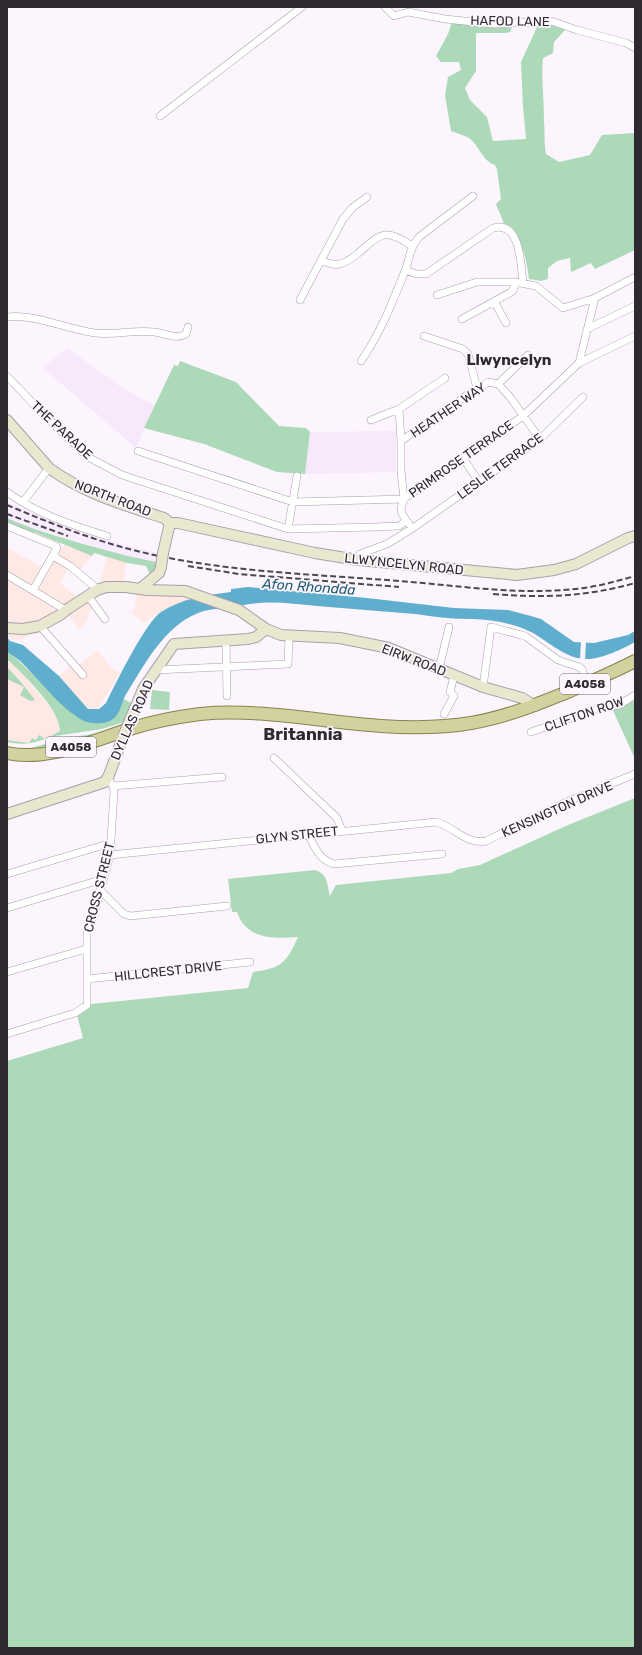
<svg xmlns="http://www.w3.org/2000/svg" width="642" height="1655" font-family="Rubik,sans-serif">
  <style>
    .commercial { fill: #fee9e5 }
    .built { fill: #f9ecfe }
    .education { fill: #f7e8fc }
    .green { fill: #acd9b8 }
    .water { fill: #5faecd }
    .pier { fill: #fcf5fe }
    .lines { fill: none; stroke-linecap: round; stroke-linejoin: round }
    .street-casing { stroke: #a99fad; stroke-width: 8 }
    .secondary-casing { stroke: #a99fad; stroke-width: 12 }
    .primary-casing { stroke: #86844e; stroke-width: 14 }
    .street { stroke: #fff; stroke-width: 7 }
    .secondary { stroke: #e9e8cf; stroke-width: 10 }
    .primary { stroke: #d3d29f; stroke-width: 12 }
    .rail { stroke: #4c484e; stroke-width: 2; stroke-dasharray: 6 3; stroke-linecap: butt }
    .secondary-bridge-casing { stroke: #a99fad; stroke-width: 12; stroke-linecap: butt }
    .secondary-bridge { stroke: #e9e8cf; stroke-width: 10 }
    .labels { text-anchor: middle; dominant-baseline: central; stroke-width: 3.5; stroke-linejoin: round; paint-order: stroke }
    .shield { fill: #fcf5fe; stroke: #6c676d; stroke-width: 1 }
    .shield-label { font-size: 12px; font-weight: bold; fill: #2e2a2f }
    .street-label { font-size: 13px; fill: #2e2a2f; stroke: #fcf5fe }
    .water-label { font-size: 14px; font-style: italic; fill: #205e74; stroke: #fcf5fe }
    .quarter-label { font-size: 15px; font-weight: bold; fill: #2e2a2f; stroke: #fcf5fe }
    .district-label { font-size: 17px; font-weight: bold; fill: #2e2a2f; stroke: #fcf5fe }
  </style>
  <rect width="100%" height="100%" fill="#fcf5fe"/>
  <path class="commercial" d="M64,545L91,554L92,556L79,571L69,567L60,583L77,597L87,602L93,609L88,613L90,616L85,620L87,622L79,629L68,615L40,632L18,640H11L7,635V548L42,567L51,554L53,548L61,549Z
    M107,557L127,563L123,582L100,581Z
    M137,593L186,596L193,598L181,602L151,617L143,623L131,612L135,608Z
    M97,650L111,667L120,673L99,707L91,709L86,707L59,676L69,667L78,666Z
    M7,659L25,676L56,715L60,725V732L45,739L39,736L36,740L29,743L7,740Z"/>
  <path class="built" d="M7,502L26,510L82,531L112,541L159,553L157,562L133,558L20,524L7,518Z"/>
  <path class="education" d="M67,348L121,387L154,405L136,448L43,368Z
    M396,431V472L305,474L310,432Z"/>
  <path class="green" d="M452,22L513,24L510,32L506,33H476V71L465,88L470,100L487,117L493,141L526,139L523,107L521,62L537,27L525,26L543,22L567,28L554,42L553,53L543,58C541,79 544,99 544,120C545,132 544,143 546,154L559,162L590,155L602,135L635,133V250L595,269L591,263L571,272L570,258L557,261L548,268V279L541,281L529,279C526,258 523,242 510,226H505L496,204L501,199L497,169L495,165C482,161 479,145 469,138C464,135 456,133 451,131L445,95L448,77L461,70L459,62H441L436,56L448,34Z
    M180,361L236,382L279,426L306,428L310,432L305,474L277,472L204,444L144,428L174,365L178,366Z
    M7,518C31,529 57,536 83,544C107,550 132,558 157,562L155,571L150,575L146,566L127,563L94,553L92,556L34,532L32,535L9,525Z
    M7,652L18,660L75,716L118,714L123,699L132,703L124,722L102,729L49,737L60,731C60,709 23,674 7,659Z
    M7,667L20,681L35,700L30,701L20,695L24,687L7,679Z
    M152,690L170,692L169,710L150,709Z
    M635,695V759L611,706Z
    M104,732L46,748L28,749L61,739Z
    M39,735L45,739C32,744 21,745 7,742V740L29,743L32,738L36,740Z
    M635,798V1648H7V1061L83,1038L77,1015L86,1010L91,1004L248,988L253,972C282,968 286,963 298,937C273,939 246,939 237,912H232L228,879L315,870C328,874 327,884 330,896L336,885L451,873L458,869L480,865L568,825Z"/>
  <path class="water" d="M248,587L367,598L454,608L508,610L531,616L541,619L574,642L594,643L628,635L635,631V642C623,649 601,659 588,659C567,660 549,642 533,633C515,623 492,620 473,619C453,619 434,617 415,614C382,611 349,609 317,606C293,604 268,600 244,605C229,609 214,607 198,613C163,627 144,666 125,696C121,704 121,713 113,719C108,723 99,724 93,723C71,723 36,675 19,660C15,657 11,655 7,652V637L10,641L23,645L59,676L88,709H99L106,703C116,683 145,623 161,612C183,598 206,595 231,592V589Z"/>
  <path class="pier" d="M581,642H586L585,659H580Z"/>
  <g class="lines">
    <g class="street-casing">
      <path id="street" d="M385,7L394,16L408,12L445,19L493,24L551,21L577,30L626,43L635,48
        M160,116L302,7
        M321,261C326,262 334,266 339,264C346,263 351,259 356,255C380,235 383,226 412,246
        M405,270L417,274H426L493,228C521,220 521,266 523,283
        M437,295L477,282H515
        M300,300L343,219L352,208L367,197
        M494,301L506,323
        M7,317C37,314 65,329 95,333C114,335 134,330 154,332C165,333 175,340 186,334L188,327
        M462,319L513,291L515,282L536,286L563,308L595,298L635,277
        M587,329L635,306
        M424,336L463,349L468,354L477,388
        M361,361C380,334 393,301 405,271C410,258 409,249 419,237L473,196
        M579,363L595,298
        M7,376L44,415L88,457L122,475L288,529L375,527L399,526L406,521
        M498,384L528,355
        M399,409L401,441V471L404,499L401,508L402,514L409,524
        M371,420L399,409L445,378
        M401,441L477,388L489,382L498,384L510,397L540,439
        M138,451L293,502L404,499L523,416L579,363L635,336
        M463,458L479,482
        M7,492C37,514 72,525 107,536
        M23,502L49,468
        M7,526L56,546L57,548L33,590
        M288,529L297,476
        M53,556L70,566L95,587L97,590
        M358,560L360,554L387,544L413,528L540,439L583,397
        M7,575L59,606L63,609L69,608
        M88,596L105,619
        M40,626L83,675
        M226,640L227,696
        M439,669L449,627
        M155,670L288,664L289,636
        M483,687L491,627L525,636L558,660L579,667L582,669L587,683
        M444,714L454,696L450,692L454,676
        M531,732L597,709L619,705L635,695
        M274,758L337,818L342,831
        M113,786L222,777
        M308,834C315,847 318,859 334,864L442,854
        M110,855L436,822C455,827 466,845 486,841L564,803L635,774
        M7,874L111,843
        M100,890L124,914L131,916L227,906
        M7,908L103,879
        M7,972L86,949
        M87,979L250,962
        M7,1034L75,1013L87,1005V932L94,914L110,855L114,792L113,786L108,779"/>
    </g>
    <g class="secondary-casing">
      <path id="secondary" d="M7,420L49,468C83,493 124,505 164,518L170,523
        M170,523H178L315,553L358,560L517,575L554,570L576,564L628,538L635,536
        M163,553L170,523
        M141,588L159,573L161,567
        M7,628L23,629L40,626L60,615L69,608L97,590L106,587H126L147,590L185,591L239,610L266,629L281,635L340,638L389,648L483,687L522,698L535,706
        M130,720L143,689L174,644L248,639L256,637L266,629
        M7,814L105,782L109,775L123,737"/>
    </g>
    <g class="primary-casing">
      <path id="primary" d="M7,753C48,762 94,740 133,728C155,721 177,717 200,714C260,708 321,722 381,726C411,728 442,728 471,723C506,717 538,704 570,691C592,681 614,672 635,661"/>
    </g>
    <use href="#street" class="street"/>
    <use href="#secondary" class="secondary"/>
    <use href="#primary" class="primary"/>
    <path class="rail" d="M7,505C50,523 92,540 137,551C222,572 312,574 399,581C453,585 508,594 563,590C587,589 611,583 635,576
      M7,514L68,536
      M188,566L239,574L399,587
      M493,594C544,598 585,597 635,583"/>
    <g class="secondary-bridge-casing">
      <path id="secondary-bridge" d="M161,567L163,553
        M123,737L130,720"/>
    </g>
    <use href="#secondary-bridge" class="secondary-bridge"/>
  </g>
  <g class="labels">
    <g class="shield">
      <rect x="560" y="674" width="50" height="20" rx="3"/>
      <rect x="46" y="737" width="50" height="20" rx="3"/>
    </g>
    <g class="shield-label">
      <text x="585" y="684">A4058</text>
      <text x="71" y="747">A4058</text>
    </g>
    <g class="street-label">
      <text transform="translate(510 21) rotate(1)">HAFOD LANE</text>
      <text transform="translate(448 410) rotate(-34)">HEATHER WAY</text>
      <text transform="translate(62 430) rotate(43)">THE PARADE</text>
      <text transform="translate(461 459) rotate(-35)">PRIMROSE TERRACE</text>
      <text transform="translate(500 466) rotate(-36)">LESLIE TERRACE</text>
      <text transform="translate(113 498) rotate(21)">NORTH ROAD</text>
      <text transform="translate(404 564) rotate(6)">LLWYNCELYN ROAD</text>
      <text transform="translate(414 660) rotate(21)">EIRW ROAD</text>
      <text transform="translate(584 714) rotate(-19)">CLIFTON ROW</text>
      <text transform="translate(132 720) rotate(-66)">DYLLAS ROAD</text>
      <text transform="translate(557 809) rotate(-24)">KENSINGTON DRIVE</text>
      <text transform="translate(297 835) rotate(-6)">GLYN STREET</text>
      <text transform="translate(99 887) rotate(-76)">CROSS STREET</text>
      <text transform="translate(168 971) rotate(-6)">HILLCREST DRIVE</text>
    </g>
    <g class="water-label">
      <text transform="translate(309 587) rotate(4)">Afon Rhondda</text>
    </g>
    <g class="quarter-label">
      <text x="509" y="360">Llwyncelyn</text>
    </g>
    <g class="district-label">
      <text x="303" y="734">Britannia</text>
    </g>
  </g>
  <rect width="642" height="1655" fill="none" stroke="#2e2a2f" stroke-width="16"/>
</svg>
